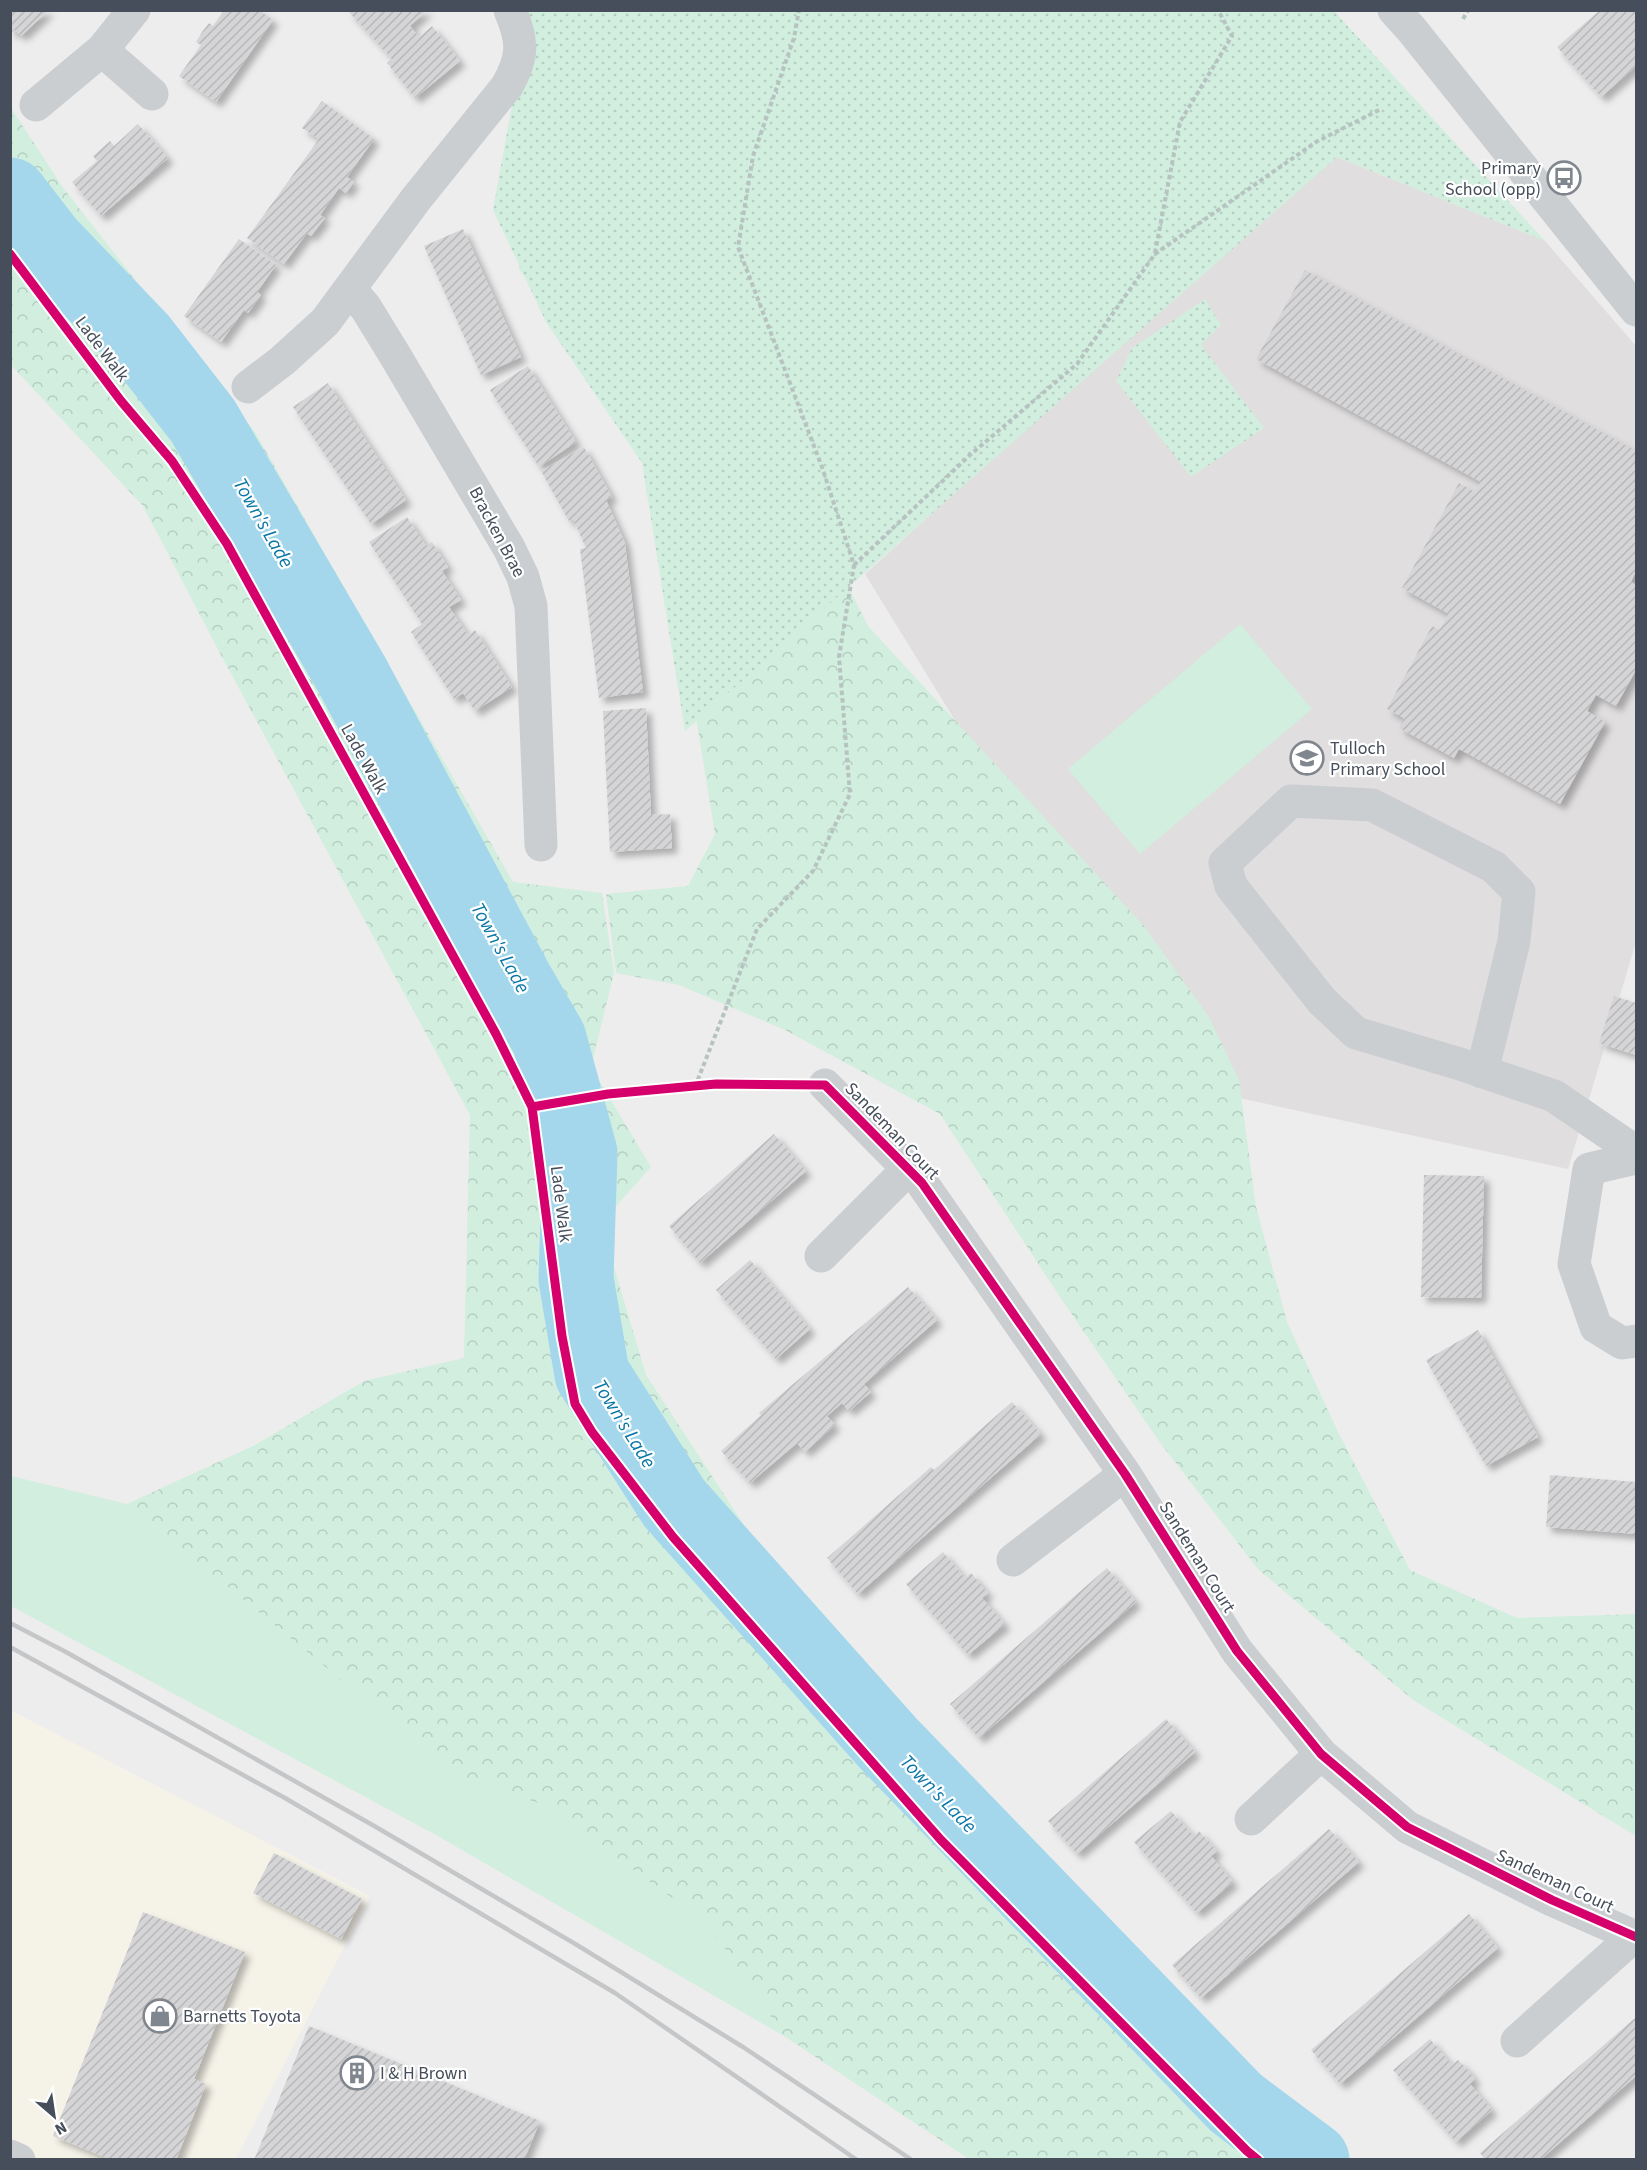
<svg xmlns="http://www.w3.org/2000/svg" width="1647" height="2170" font-family="'Source Sans 3',sans-serif">
  <style>
    .commercial { fill: #f5f2e8 }
    .education { fill: #e0dedf }
    .grass { fill: #d1eedf }
    .forest { fill: url(#forest-crowns) }
    .park { fill: url(#park-dots) }
    .lines { fill: none; stroke-linecap: round; stroke-linejoin: round }
    .river { stroke: #a5d7ec; stroke-width: 75 }
    .building { fill: url(#building-hatch); filter: url(#shadow) }
    .path { stroke: #b7c3c1; stroke-width: 4; stroke-dasharray: 4.5 3; stroke-linecap: butt }
    .minor { stroke: #cbced1; stroke-width: 33 }
    .rail { stroke: #c4c6c8; stroke-width: 4.5 }
    .cycleway-casing { stroke: #fff; stroke-width: 13 }
    .cycleway { stroke: #d6006c; stroke-width: 9 }
    .labels { text-anchor: middle; dominant-baseline: central; stroke-width: 4.5; stroke-linejoin: round; paint-order: stroke }
    .poi-label { font-size: 18px; fill: #454e5a; stroke: #fff; text-anchor: start }
    .street-label { font-size: 18px; fill: #454e5a; stroke: #fff }
    .water-label { font-size: 20px; font-style: italic; fill: #0b77a6; stroke: #fff }
  </style>
  <defs>
    <pattern id="forest-crowns" width="20" height="18" patternUnits="userSpaceOnUse" patternTransform="scale(1.5)"><rect width="20" height="18" fill="#d1eedf"/><path d="M2 6a3 3 0 1 1 6 0M12 15a3 3 0 1 1 6 0" fill="none" stroke="#b5cec2"/></pattern>
    <pattern id="park-dots" width="8" height="8" patternUnits="userSpaceOnUse" patternTransform="scale(1.5)"><rect width="8" height="8" fill="#d1eedf"/><path d="M2 2h.1M6 6h.1" fill="none" stroke="#b5cec2" stroke-width="1.8" stroke-linecap="round"/></pattern>
    <pattern id="building-hatch" width="6" height="6" patternUnits="userSpaceOnUse" patternTransform="scale(1.5)"><rect width="6" height="6" fill="#d5d5d7"/><path d="M-1 1l2-2M0 6l6-6M5 7l2-2" fill="none" stroke="#b8b8bb"/></pattern>
    <filter id="shadow"><feDropShadow dx="5.5" dy="5.5" stdDeviation="3" flood-color="#0004"/></filter>
  </defs>
  <rect width="100%" height="100%" fill="#eeeded"/>
  <path class="commercial" d="M10,1710L370,1896L236,2159H11Z"/>
  <path class="education" d="M1337,157L1545,241L1636,346V942L1568,1169L1179,1085L865,574L1139,327Z"/>
  <path class="grass" d="M1240,624L1312,709L1140,854L1068,769Z
    M11,1476L127,1504L457,1775L544,1805L708,1924L784,2036L436,1835L11,1606Z"/>
  <path class="forest" d="M11,108L64,189L255,432L513,882L602,893L614,973L591,1067L651,1167L601,1223L646,1375L836,1666L1334,2159H969L784,2036L708,1924L544,1805L457,1775L127,1504L253,1446L364,1381L464,1358L470,1115L222,657L143,506L11,365Z
    M524,125L816,523L868,626L1144,926L1209,1017L1239,1080L1256,1207L1287,1322L1339,1434L1410,1570L1517,1618L1636,1614V1836L1413,1700L1258,1569L1161,1444L1062,1300L940,1114L785,1030L679,985L616,973L606,894L688,886L715,834L674,583L634,431L519,269Z"/>
  <path class="park" d="M1333,10L1545,241L1337,157L685,731L642,463L546,322L493,210L526,27L521,11Z
    M1205,299L1221,325L1201,345L1264,428L1191,477L1116,381L1132,348Z"/>
  <g class="lines">
    <path class="river" d="M10,195L47,243L140,340L203,421L352,675L516,982L549,1039L580,1153L576,1279L592,1374L674,1503L888,1743L1236,2103L1312,2160"/>
  </g>
  <path class="building" d="M10,10H49L21,36L15,30L10,34Z
    M224,10H259L273,20L216,102L179,76L201,45L196,42L202,32L209,23L213,26Z
    M347,10H427L410,26L419,37L432,26L460,61L415,98L387,63L392,59Z
    M1600,10H1636V66L1601,97L1557,47Z
    M322,101L374,139L347,177L354,182L346,193L339,188L320,215L325,218L311,236L307,233L284,264L247,238L319,139L302,128Z
    M138,124L168,158L101,216L72,182L97,161L93,156L110,141L114,146Z
    M463,229L521,357L481,375L424,246Z
    M239,239L276,265L257,292L261,295L248,313L244,310L221,342L184,316Z
    M1305,270L1636,451V571L1631,582L1636,585V670L1616,706L1596,695L1587,711L1605,722L1560,804L1459,749L1454,758L1399,728L1404,718L1387,709L1432,626L1439,630L1449,614L1402,588L1459,483L1475,492L1481,482L1256,359Z
    M528,366L576,442L539,467L490,390Z
    M328,383L406,500L371,524L293,407Z
    M584,447L612,497L606,500L625,543L643,692L599,698L580,549L586,548L573,519L569,521L541,471Z
    M407,517L426,546L432,542L448,567L442,571L461,600L449,607L468,635L475,630L512,687L475,711L463,693L454,699L411,632L422,624L369,542Z
    M646,708L651,815L670,814L672,848L610,852L603,711Z
    M1614,996L1636,1003V1055L1599,1043Z
    M774,1134L806,1171L700,1263L669,1226Z
    M1424,1175L1484,1176L1481,1298L1421,1297Z
    M750,1260L810,1329L776,1359L716,1290Z
    M908,1287L937,1320L864,1384L871,1392L849,1411L842,1403L827,1416L835,1425L805,1452L797,1443L750,1483L721,1451L761,1415L759,1413Z
    M1478,1330L1538,1437L1486,1466L1426,1360Z
    M1012,1402L1041,1434L858,1594L827,1558L931,1467L934,1470Z
    M1550,1475L1636,1482V1534L1546,1527Z
    M943,1552L965,1578L971,1573L988,1593L982,1598L1005,1624L968,1655L906,1584Z
    M1107,1568L1136,1602L979,1738L950,1704Z
    M1166,1719L1195,1752L1077,1854L1048,1821Z
    M1171,1811L1194,1836L1199,1831L1217,1851L1211,1856L1233,1882L1197,1913L1134,1842Z
    M1329,1829L1359,1862L1201,1998L1172,1965Z
    M274,1853L362,1899L341,1939L253,1893Z
    M143,1912L245,1952L194,2079L206,2084L176,2160H112L53,2136Z
    M1469,1914L1498,1948L1340,2084L1311,2050Z
    M1636,2017V2076L1540,2160H1486L1480,2153Z
    M309,2026L540,2121L524,2160H254Z
    M1430,2039L1452,2065L1458,2060L1467,2069L1475,2079L1470,2084L1492,2110L1456,2142L1393,2070Z"/>
  <g class="lines">
    <path class="path" d="M1463,19L1468,10
      M1155,253L1180,122L1232,36L1218,10
      M854,565L970,455L1077,364L1155,254L1316,142L1381,109
      M695,1087L757,929L813,871L850,794L839,657L854,565L822,467L738,247L753,156L794,38L799,10"/>
    <path class="minor" d="M1394,10L1412,30L1636,310
      M102,50L152,94
      M36,105L102,50L134,10
      M350,289L366,308L396,357L509,548L523,577L531,606L541,845
      M248,387L282,361L325,322L416,199L507,86C524,56 523,41 510,10
      M1482,1072L1514,941L1519,892L1494,867L1372,805L1291,801L1225,863L1231,886L1322,1001L1356,1033L1460,1064L1554,1096L1636,1152
      M825,1085L922,1183L1125,1474L1237,1651L1321,1754L1407,1827L1552,1900L1636,1937
      M1636,1158L1589,1169L1574,1264L1596,1327L1622,1343L1636,1341
      M821,1256L908,1169
      M1013,1560L1125,1474
      M1251,1819L1321,1754
      M1517,2041L1634,1936
      M10,2156L19,2160"/>
    <path class="rail" d="M10,1623L66,1652L376,1827L577,1945L743,2047L912,2160
      M10,1647L285,1798L615,1993L857,2160"/>
    <g class="cycleway-casing">
      <path id="cycleway" d="M10,254L121,401L172,461L227,544L496,1034L532,1107L562,1336L575,1404L592,1432L673,1537L941,1840L1247,2151L1258,2160
        M532,1107L608,1094L716,1084L825,1085L922,1183L1125,1474L1237,1651L1321,1754L1407,1827L1552,1900L1636,1937"/>
    </g>
    <use href="#cycleway" class="cycleway"/>
  </g>
  <defs>
    <g id="bus-ring" transform="scale(1.725)"><circle r="9.5" fill="#fff" stroke="#80868d" stroke-width="1.5"/><path d="M-5-6H5V4H4V6H2V4H-2V6H-4V4H-5ZM-3.5-4V0h7V-4ZM-3.5 1.2v1.5H-2V1.2ZM2 1.2v1.5H3.5V1.2Z" fill="#80868d"/></g>
    <g id="school-ring" transform="scale(1.725)"><circle r="9.5" fill="#fff" stroke="#80868d" stroke-width="1.5"/><path d="M0-5L7-2L0 1L-7-2ZM-4 1L0 2.5L4 1V4Q0 6-4 4Z" fill="#80868d"/></g>
    <g id="shop-ring" transform="scale(1.725)"><circle r="9.5" fill="#fff" stroke="#80868d" stroke-width="1.5"/><path d="M-5-2.5h2.3a2.7 3.5 0 0 1 5.4 0H5L5.5 6h-11ZM-1.5-2.5h3a1.5 2.3 0 0 0-3 0Z" fill="#80868d"/></g>
    <g id="building-ring" transform="scale(1.725)"><circle r="9.5" fill="#fff" stroke="#80868d" stroke-width="1.5"/><path d="M-4-6H4V6H1V3H-1V6H-4ZM-2.5-4.3h1.7v1.8h-1.7ZM.8-4.3h1.7v1.8H.8ZM-2.5-1h1.7V.8h-1.7ZM.8-1h1.7V.8H.8Z" fill="#80868d"/></g>
  </defs>
  <g fill-rule="evenodd">
    <use href="#bus-ring" x="1564" y="178"/>
    <use href="#school-ring" x="1307" y="758"/>
    <use href="#shop-ring" x="160" y="2016"/>
    <use href="#building-ring" x="357" y="2073"/>
  </g>
  <g class="labels">
    <g class="poi-label">
      <text x="1541" y="168" text-anchor="end">Primary<tspan x="1541" dy="21">School (opp)</tspan></text>
      <text x="1330" y="748">Tulloch<tspan x="1330" dy="21">Primary School</tspan></text>
      <text x="183" y="2016">Barnetts Toyota</text>
      <text x="380" y="2073">I &amp; H Brown</text>
    </g>
    <g class="street-label">
      <text transform="translate(102 349) rotate(53)">Lade Walk</text>
      <text transform="translate(497 532) rotate(62)">Bracken Brae</text>
      <text transform="translate(364 759) rotate(61)">Lade Walk</text>
      <text transform="translate(892 1131) rotate(46)">Sandeman Court</text>
      <text transform="translate(561 1204) rotate(83)">Lade Walk</text>
      <text transform="translate(1197 1557) rotate(58)">Sandeman Court</text>
      <text transform="translate(1555 1881) rotate(25)">Sandeman Court</text>
    </g>
    <g class="water-label">
      <text transform="translate(263 523) rotate(60)">Town's Lade</text>
      <text transform="translate(500 948) rotate(61)">Town's Lade</text>
      <text transform="translate(624 1424) rotate(58)">Town's Lade</text>
      <text transform="translate(938 1794) rotate(46)">Town's Lade</text>
    </g>
  </g>
  <rect width="1647" height="2170" fill="none" stroke="#454e5a" stroke-width="24"/>
  <g transform="translate(54 2116) rotate(151)" stroke="#ffffff" stroke-width="4.5" paint-order="stroke">
  <path d="M0-4.5L10 22L0 15L-10 22Z" fill="#454e5a"/>
  <text y="-9" font-size="16" font-weight="bold" text-anchor="middle" fill="#454e5a">N</text>
  </g>
</svg>
